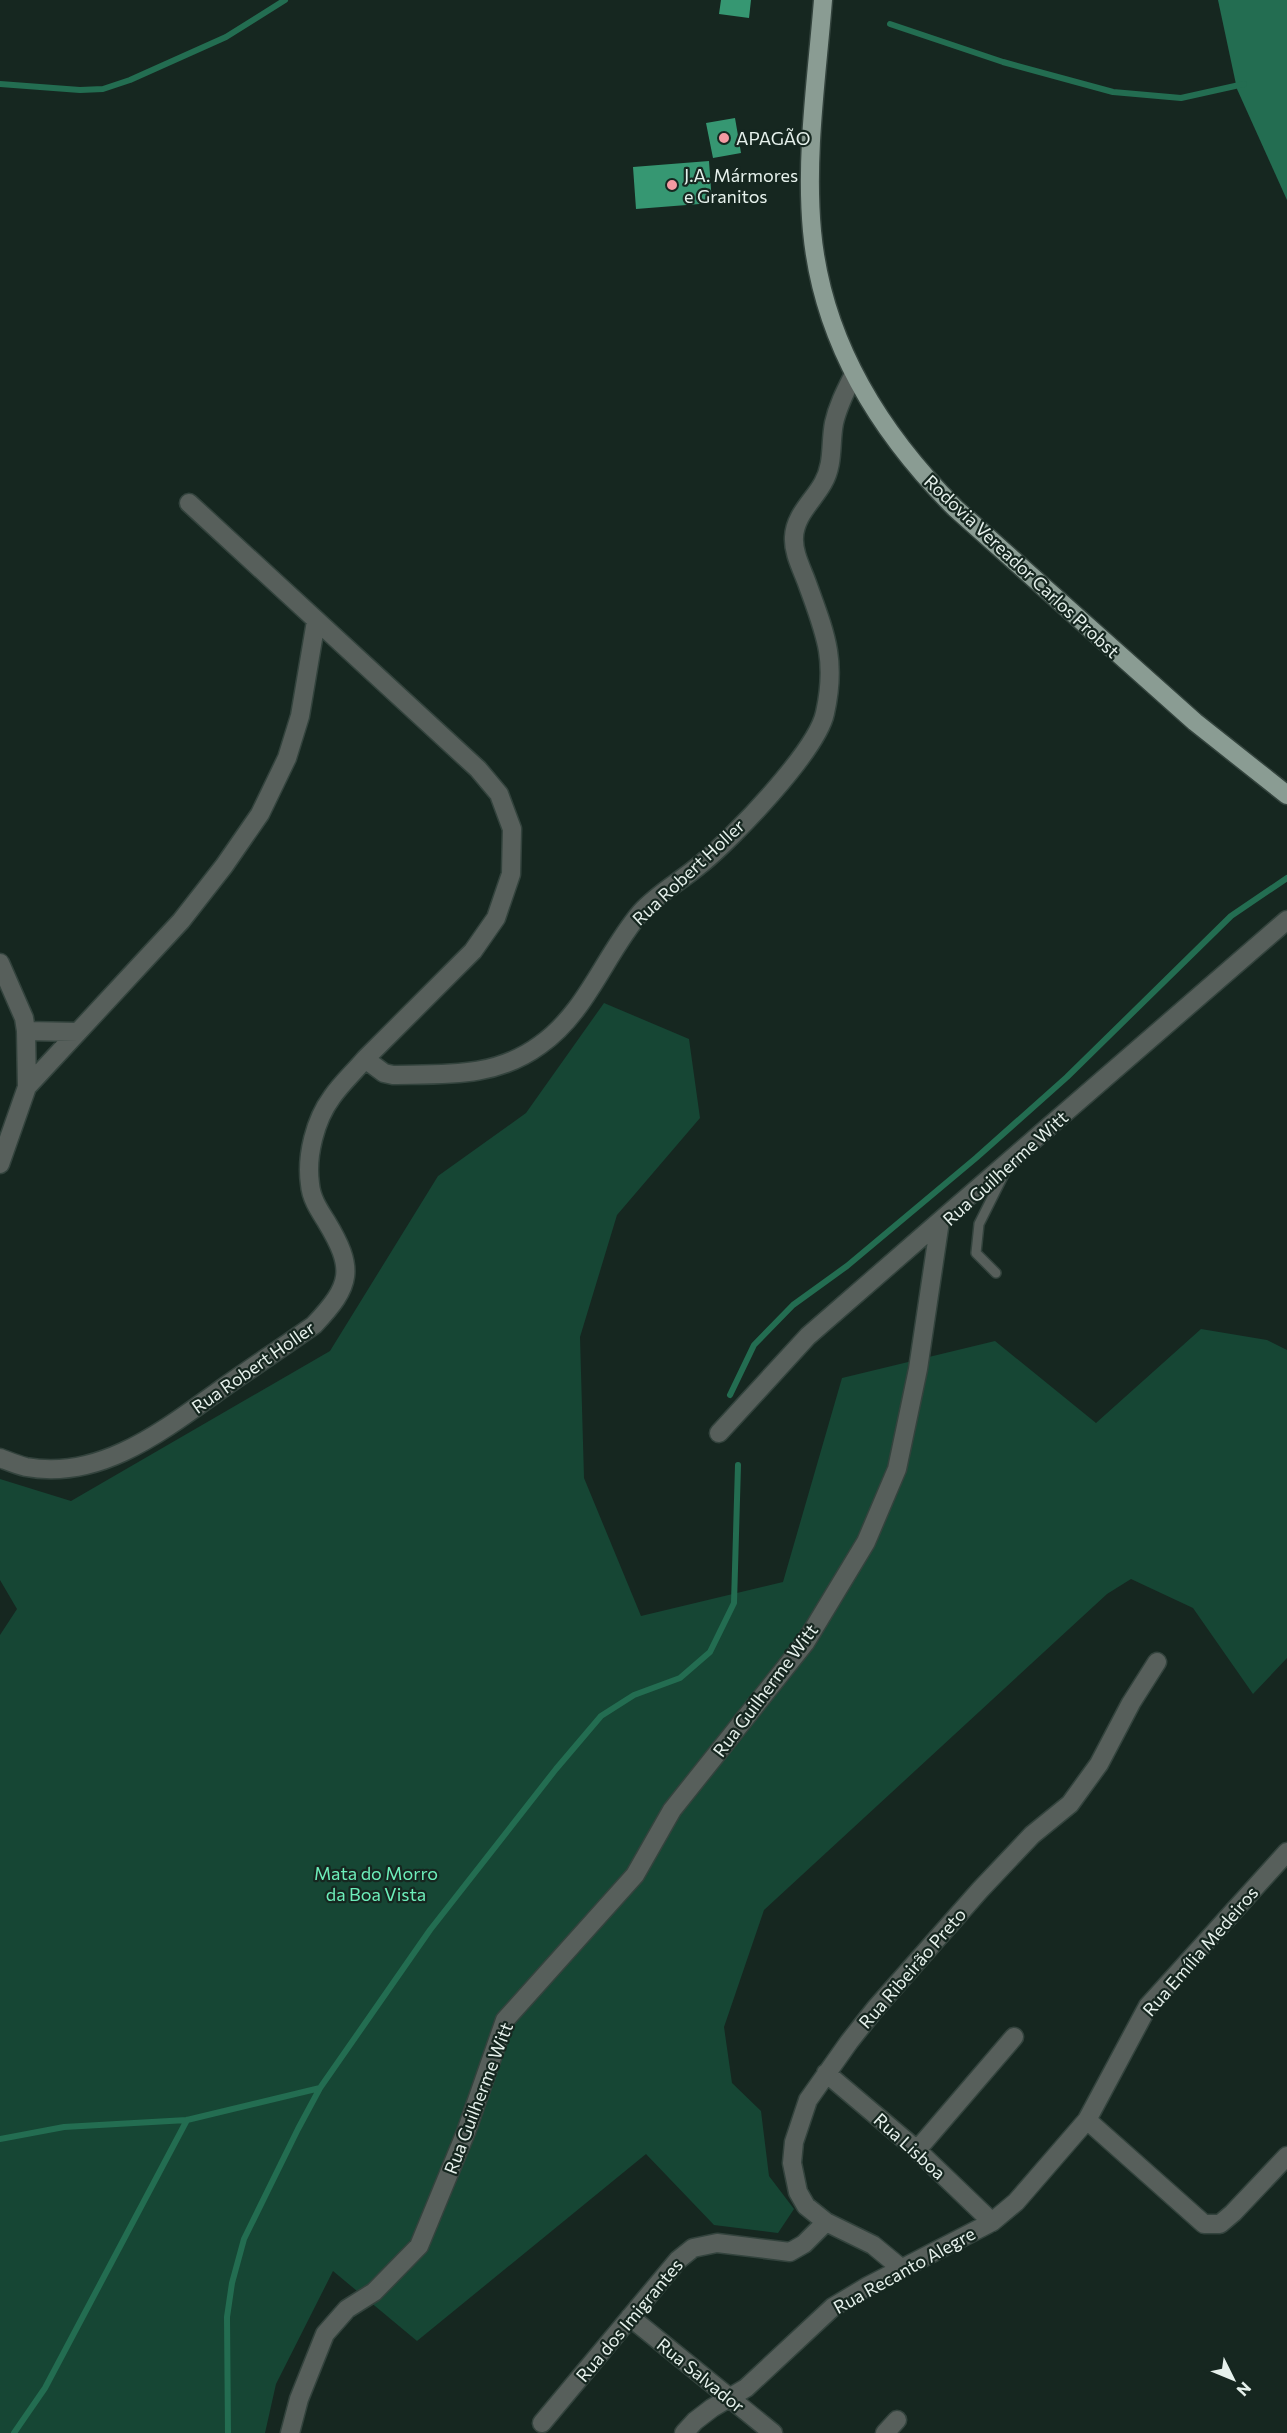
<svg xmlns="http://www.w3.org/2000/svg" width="1287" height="2433" font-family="Commissioner,sans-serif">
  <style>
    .green { fill: #164634 }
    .water { fill: #236d51 }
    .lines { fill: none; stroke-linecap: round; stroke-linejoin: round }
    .stream { stroke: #236d51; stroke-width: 6 }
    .building { fill: #369772 }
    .lane-casing { stroke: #33433d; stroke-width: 12 }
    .street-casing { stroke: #33433d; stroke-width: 21 }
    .primary-casing { stroke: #33433d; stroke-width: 21 }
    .lane { stroke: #575f5b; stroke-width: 9 }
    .street { stroke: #575f5b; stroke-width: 18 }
    .primary { stroke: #8a9c93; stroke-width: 18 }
    .poi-dot { fill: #f49aa2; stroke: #162720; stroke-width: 2 }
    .labels { text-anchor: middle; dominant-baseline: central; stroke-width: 4.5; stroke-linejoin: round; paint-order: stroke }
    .poi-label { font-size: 18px; fill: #e6f1ec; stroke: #162720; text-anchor: start }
    .street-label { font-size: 18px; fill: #e6f1ec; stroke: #162720 }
    .park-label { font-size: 18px; fill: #6deeba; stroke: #162720 }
  </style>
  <rect width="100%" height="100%" fill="#162720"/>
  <path class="green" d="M604,1003L689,1039L700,1118L617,1215L580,1337L584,1478L641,1616L783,1582L842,1378L995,1341L1096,1423L1201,1329L1267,1340L1287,1350V1658L1253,1694L1193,1608L1131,1579L1107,1594L764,1910L724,2027L732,2083L761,2111L769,2176L794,2209L778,2233L714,2225L646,2154L417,2341L333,2271L276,2384L265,2433H0V1635L17,1609L0,1580V1479L71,1501L330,1351L438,1176L526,1113Z"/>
  <path class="water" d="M1218,0H1287V200L1237,89Z"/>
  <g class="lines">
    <path class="stream" d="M890,24L1003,62L1113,92L1181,98L1244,84
      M0,84L80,90L103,89L130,80L226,37L285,0
      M730,1395L754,1345L793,1305L847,1266L976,1158L1067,1077L1231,916L1287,878
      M0,2139L64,2127L187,2120L320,2088
      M14,2433L45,2388L187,2120
      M228,2433L227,2317L232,2283L244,2239L298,2129L320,2088L430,1930L556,1769L601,1716L634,1695L680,1678L710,1652L734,1603L738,1465"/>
  </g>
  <path class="building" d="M721,0H751L749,18L719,14Z
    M735,118L741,153L713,158L706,123Z
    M709,161L712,203L636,209L633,167Z"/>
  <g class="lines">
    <g class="lane-casing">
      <path id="lane" d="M996,1273L976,1253L979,1224L1006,1170"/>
    </g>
    <g class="street-casing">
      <path id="street" d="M189,503L478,769L499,794L512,829L511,874L496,918L473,951L365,1059
        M0,963L24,1018L26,1031L27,1087
        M26,1031L78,1032
        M0,1164L27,1087L181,921L224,866L260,814L287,758L300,716L316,621
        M719,1433L808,1336L940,1221
        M0,1458C8,1461 17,1465 26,1467C100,1481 164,1430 220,1390C251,1368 283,1347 314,1325C352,1285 355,1269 326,1221C319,1210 311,1198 310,1184C306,1156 315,1120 332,1097C341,1084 354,1072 365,1059L384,1073L393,1075C446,1074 495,1078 540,1045C587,1012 605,954 641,912C658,893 681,881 701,864C732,839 817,751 825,713C837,659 825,633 807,583C802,569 793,553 794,537C795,515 813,501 823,483C834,464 830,443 834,423C838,405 846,390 854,374
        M826,2073L917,2150L992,2222
        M1087,2120L1204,2224H1220L1233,2213L1287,2156
        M917,2150L1014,2037
        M902,2269L873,2245L826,2222L806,2206L798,2192L792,2163L794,2142L808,2100L849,2042L875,2009L980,1890L1032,1835L1070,1804L1099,1764L1131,1703L1157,1662
        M630,2317L773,2433
        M542,2423L678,2260L693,2248L717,2243L790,2252L804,2244L826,2222
        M290,2433L299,2399L325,2334L347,2309L374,2292L419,2246L466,2132L505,2020L635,1875L672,1810L805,1643L866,1542L897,1469L918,1369L940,1221L1287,920
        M684,2433L695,2421L712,2408L746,2388L833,2307L868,2286L992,2222L1016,2202L1087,2120L1148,2006L1287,1852
        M885,2433L897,2420"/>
    </g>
    <g class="primary-casing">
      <path id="primary" d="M823,0C817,76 805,155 812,231C822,339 879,432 955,508L1195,722L1287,795"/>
    </g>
    <use href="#lane" class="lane"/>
    <use href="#street" class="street"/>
    <use href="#primary" class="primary"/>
  </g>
  <g class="poi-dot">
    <circle cx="724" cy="138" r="6"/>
    <circle cx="672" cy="185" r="6"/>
  </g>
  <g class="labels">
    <g class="poi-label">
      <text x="736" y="138">APAGÃO</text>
      <text x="684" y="175">J.A. Mármores<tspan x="684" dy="21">e Granitos</tspan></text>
    </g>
    <g class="street-label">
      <text transform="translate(1022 566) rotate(43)">Rodovia Vereador Carlos Probst</text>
      <text transform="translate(688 872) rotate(-43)">Rua Robert Holler</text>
      <text transform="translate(1005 1168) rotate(-42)">Rua Guilherme Witt</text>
      <text transform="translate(253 1367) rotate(-35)">Rua Robert Holler</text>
      <text transform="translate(765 1690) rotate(-53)">Rua Guilherme Witt</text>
      <text transform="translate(1200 1951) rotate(-49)">Rua Emília Medeiros</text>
      <text transform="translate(912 1968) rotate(-49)">Rua Ribeirão Preto</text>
      <text transform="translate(478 2098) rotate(-69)">Rua Guilherme Witt</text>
      <text transform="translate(910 2146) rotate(42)">Rua Lisboa</text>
      <text transform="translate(904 2270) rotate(-29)">Rua Recanto Alegre</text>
      <text transform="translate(629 2320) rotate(-50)">Rua dos Imigrantes</text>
      <text transform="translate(701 2375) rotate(39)">Rua Salvador</text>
    </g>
    <g class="park-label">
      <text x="376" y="1873">Mata do Morro<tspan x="376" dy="21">da Boa Vista</tspan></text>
    </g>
  </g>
  <g transform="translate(1233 2379) rotate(133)" stroke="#162720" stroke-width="4.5" paint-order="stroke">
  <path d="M0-4.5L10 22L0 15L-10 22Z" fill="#e6f1ec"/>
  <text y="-9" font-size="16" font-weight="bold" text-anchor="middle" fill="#e6f1ec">N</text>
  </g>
</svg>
